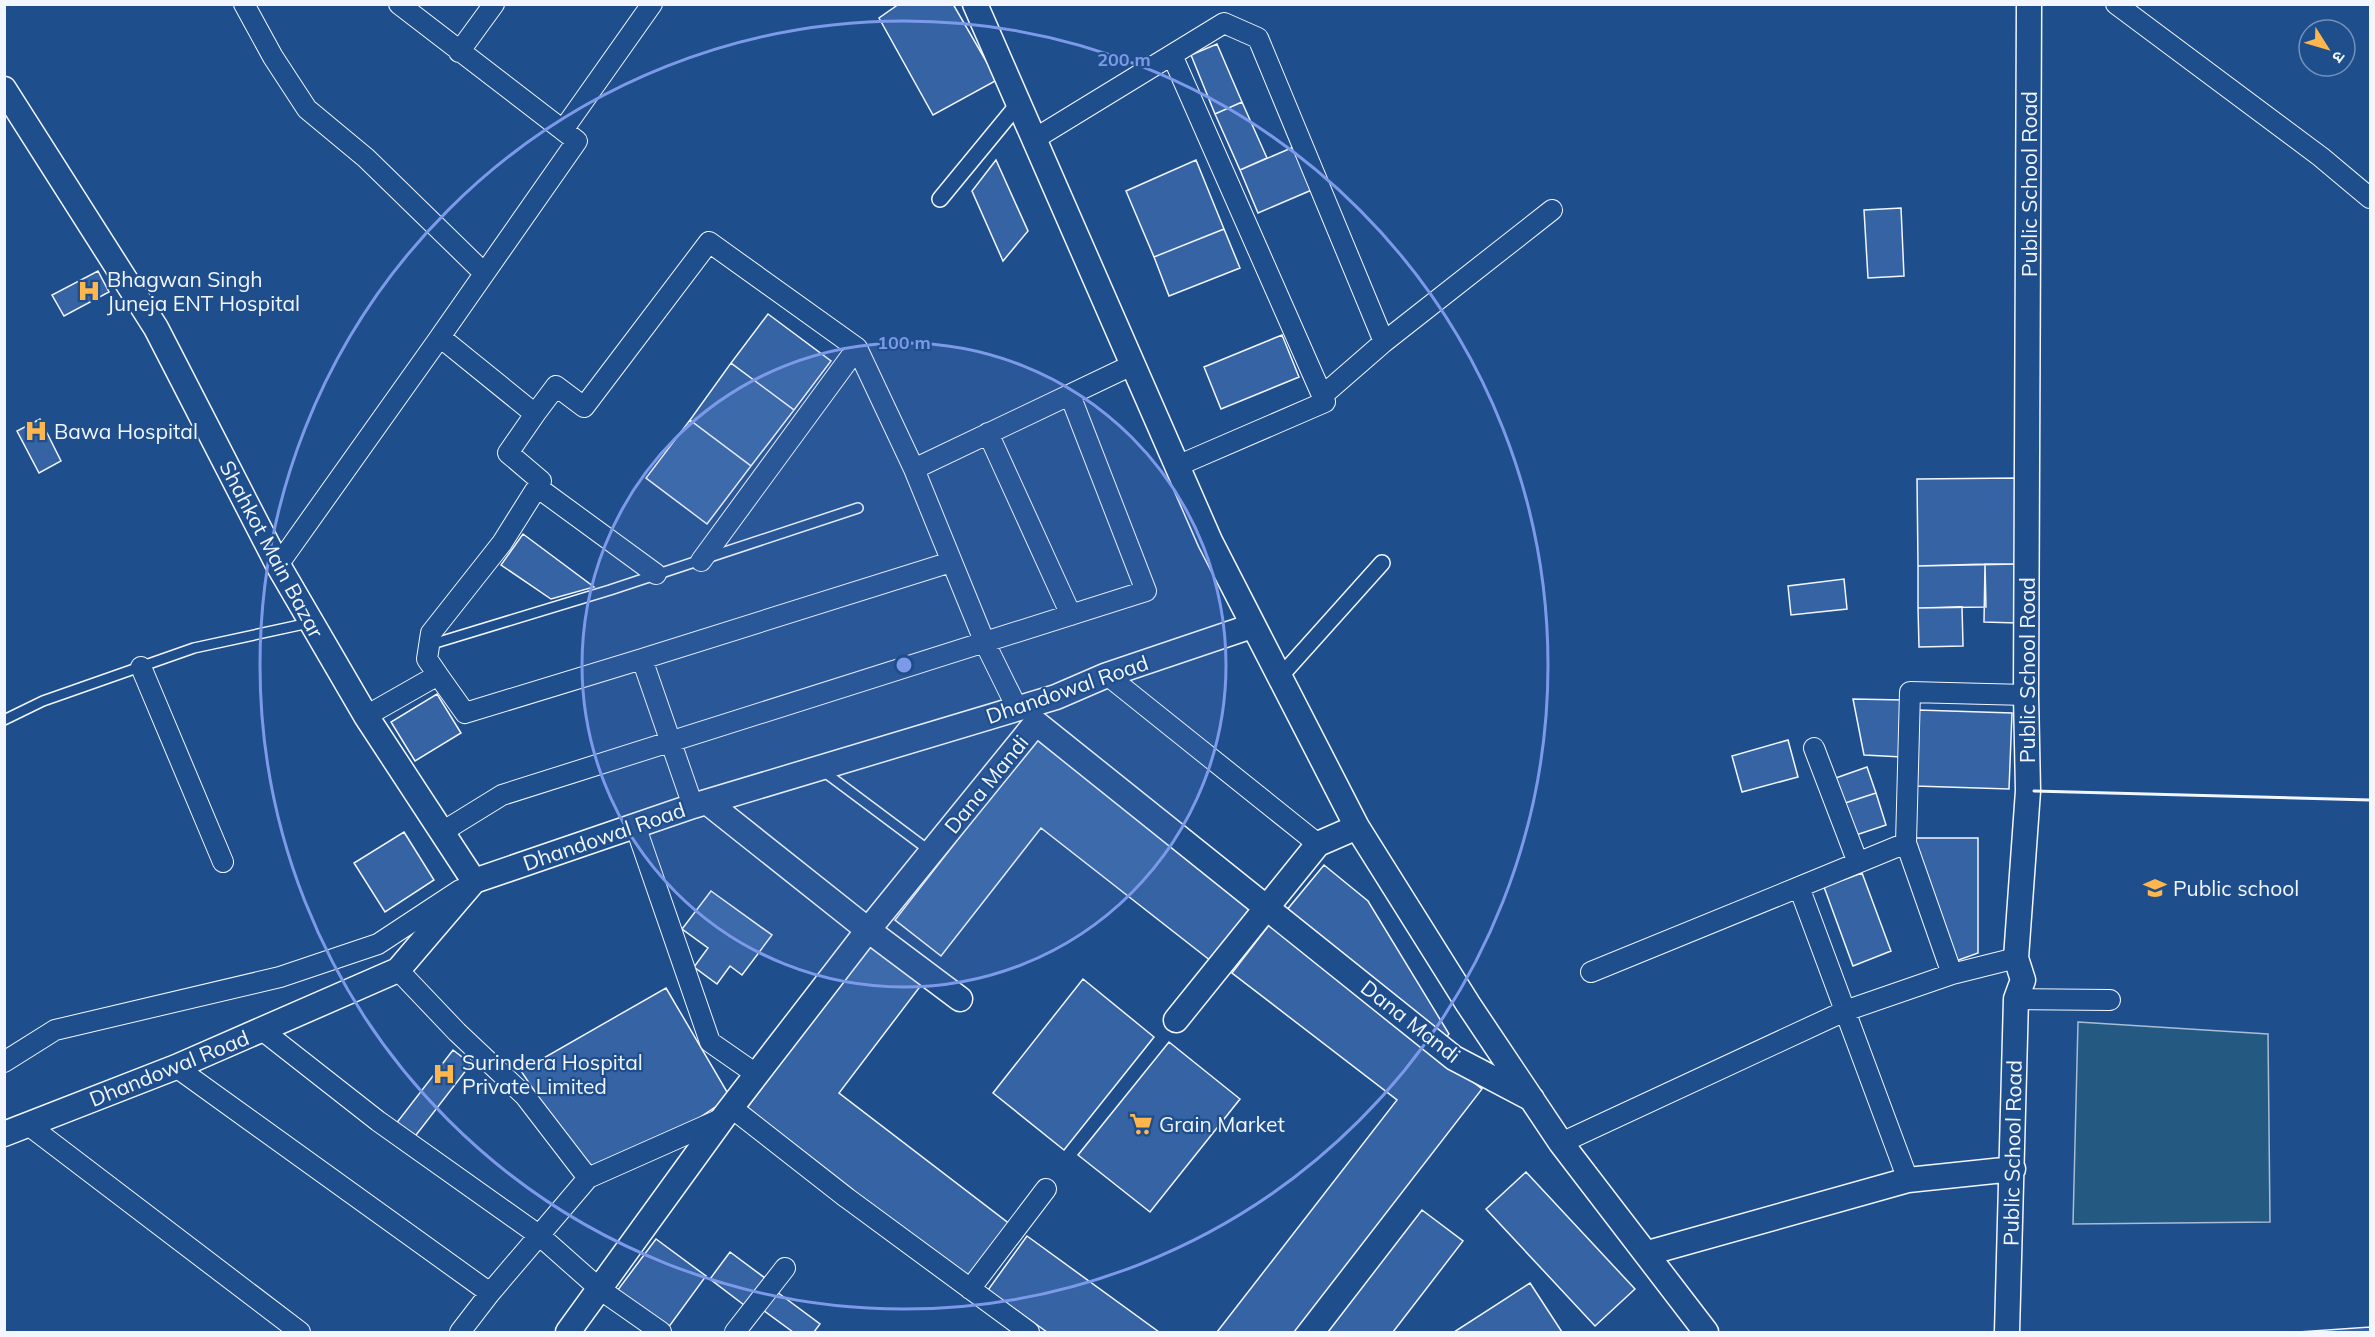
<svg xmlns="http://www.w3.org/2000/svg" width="2375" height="1337" font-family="Mulish,'Noto Sans Devanagari',sans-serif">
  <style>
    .green { fill: #245a82; stroke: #a8bbd7; stroke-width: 1.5 }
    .building { fill: #3563a3; stroke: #f2f6ff; stroke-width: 1.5 }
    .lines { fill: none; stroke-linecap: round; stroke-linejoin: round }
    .service-casing { stroke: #f2f6ff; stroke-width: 12 }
    .pedestrian-casing { stroke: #f2f6ff; stroke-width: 18 }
    .minor-casing { stroke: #f2f6ff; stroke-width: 22 }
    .tertiary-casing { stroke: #f2f6ff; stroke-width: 27 }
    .service { stroke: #1f4e8c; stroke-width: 9 }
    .pedestrian { stroke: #1f4e8c; stroke-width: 15 }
    .minor { stroke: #1f4e8c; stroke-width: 20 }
    .tertiary { stroke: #1f4e8c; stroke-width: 24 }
    .wall { stroke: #f2f6ff; stroke-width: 3 }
    .ring { fill: none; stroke: #7d9aea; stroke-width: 3 }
    .labels { text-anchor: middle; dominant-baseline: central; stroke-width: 4.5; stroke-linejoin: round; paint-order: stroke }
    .street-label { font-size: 21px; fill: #f2f6ff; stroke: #1f4e8c }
    .poi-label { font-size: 21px; fill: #f2f6ff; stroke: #1f4e8c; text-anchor: start }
    .centre { fill: #7d9aea; stroke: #1f4e8c; stroke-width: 3 }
    .ring-label { font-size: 18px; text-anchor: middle; font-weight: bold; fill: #7d9aea; stroke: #1f4e8c; stroke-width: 4.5; stroke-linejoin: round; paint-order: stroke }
  </style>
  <rect width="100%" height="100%" fill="#1f4e8c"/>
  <path class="green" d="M2078,1022L2268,1034L2270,1222L2073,1224Z"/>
  <path class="building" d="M899,4H953L997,80L933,115L879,18Z
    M1217,44L1242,102L1215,114L1191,55Z
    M1242,102L1267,158L1240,170L1215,114Z
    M1296,146L1314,189L1258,213L1240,170Z
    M996,160L1028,231L1003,261L972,191Z
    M1196,160L1224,229L1154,257L1126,191Z
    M1901,208L1904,276L1868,278L1864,210Z
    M1224,229L1240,268L1169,296L1154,257Z
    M98,271L109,292L64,316L52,295Z
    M768,314L831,361L794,410L731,363Z
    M1282,335L1299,377L1221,409L1204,367Z
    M731,363L794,410L751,466L690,420Z
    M40,419L61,461L39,473L17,431Z
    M690,420L751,466L707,524L646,478Z
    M2017,478L2018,564L1918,566L1917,479Z
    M523,534L594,587L551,599L501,565Z
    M1985,564H2018L2017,623L1984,622Z
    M1985,564L1986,607L1918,608V566Z
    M1844,579L1847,609L1791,615L1788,586Z
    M1962,607L1963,646L1919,647L1918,608Z
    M437,694L461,733L415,761L391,722Z
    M1853,699L1904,700L1902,757L1864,755Z
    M1918,710L2012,713L2009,789L1915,786Z
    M1036,739L1252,908L1211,961L1041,828L941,956L895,920Z
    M1788,740L1798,777L1742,792L1732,756Z
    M1867,767L1876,793L1842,804L1833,779Z
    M1876,793L1886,825L1853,836L1842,804Z
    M404,832L434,880L385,912L354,863Z
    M1914,838H1978V953L1956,961Z
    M1324,865L1368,901L1449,1034L1443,1041L1286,911Z
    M1862,873L1891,951L1853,966L1824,887Z
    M711,891L772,935L742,975L730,966L717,984L694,967L708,948L682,929Z
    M1269,925L1482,1089L1294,1332H1217L1397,1100L1232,973Z
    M871,944L922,984L839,1093L1011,1225L969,1279L746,1109Z
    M1083,979L1154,1037L1064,1150L993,1093Z
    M666,988L730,1097L693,1122L607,1169L583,1163L521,1071Z
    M1169,1042L1240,1099L1150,1212L1078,1155Z
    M453,1050L471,1064L413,1139L395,1125Z
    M1526,1172L1635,1289L1595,1326L1486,1209Z
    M1422,1210L1463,1241L1393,1332H1328Z
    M1027,1236L1159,1332H1047L988,1290Z
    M656,1239L706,1276L668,1328L617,1291Z
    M730,1252L769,1281L748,1308L710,1279Z
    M1530,1283L1562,1332H1454Z
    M777,1292L820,1324L814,1332H793L763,1310Z
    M2370,1327V1332H2298Z"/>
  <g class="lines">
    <g class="service-casing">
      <path id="service" d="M429,645L610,590L858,508
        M4,720L43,701L194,648L309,623
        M823,771L930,851"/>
    </g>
    <g class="pedestrian-casing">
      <path id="pedestrian" d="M940,199L1019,103
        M1279,678L1382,563"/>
    </g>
    <g class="minor-casing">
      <path id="minor" d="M244,4L273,57L307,109L366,158L483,272
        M399,4L577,141L440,337
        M2116,4L2321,157L2370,198
        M459,52L494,4
        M1172,55L1325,402L1177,466
        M563,130L652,4
        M1036,138L1224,23L1258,38L1384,342
        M1322,396L1384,342L1552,210
        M988,433L1071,615
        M914,469L1132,365
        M537,487L656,574
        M701,561L857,348
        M278,565L440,337L535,414L556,386L584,407L709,242L857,348L914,469L985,643L1017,708
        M642,659L951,562
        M141,667L223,862
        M438,675L427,659L431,633L502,543L541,481L508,453L535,414
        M1107,675L1318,844
        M366,716L438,675L465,713L642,659L693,806
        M1814,748L1858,863
        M635,825L710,1042L756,1074
        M442,832L502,795L1146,591L1070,395
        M1906,843L1910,692L2026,695
        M398,970L457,1032L525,1096L588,1178
        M1591,972L1799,887
        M2016,999L2110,1000
        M262,1030L378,1121L540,1236L601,1290L661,1332
        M4,1062L55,1030L280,977L378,944L460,890
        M176,1067L490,1293L588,1178L723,1118
        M732,1108L847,1198L1029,1332
        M27,1124L300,1332
        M1561,1143L1845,1011L1952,974L2016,958
        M1908,1180L1799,887L1906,843L1952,974
        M970,1289L1046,1189
        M460,1332L490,1293
        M735,1332L785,1268"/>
    </g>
    <g class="tertiary-casing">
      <path id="tertiary" d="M975,4L1210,541L1357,827L1468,1004L1561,1143L1706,1332
        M4,89L156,328L278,565L366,716L474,881
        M960,999L868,930L1036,723L1454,1058L1532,1099
        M1176,1020L1318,844L1357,827
        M4,1134L176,1067L398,970L474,881L693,806L1056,697L1107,675L1252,626
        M1648,1253L1908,1180L2013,1169
        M568,1332L723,1118L868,930L707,802
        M2007,1332L2016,999L2023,980L2016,958L2028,791L2026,695L2029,4"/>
    </g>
    <use href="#service" class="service"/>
    <use href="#pedestrian" class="pedestrian"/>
    <use href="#minor" class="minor"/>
    <use href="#tertiary" class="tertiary"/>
    <path class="wall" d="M2034,791L2370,800"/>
  </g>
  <circle cx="904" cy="665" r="322" fill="#7d9aea" fill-opacity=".12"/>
  <g class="ring">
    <circle cx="904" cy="665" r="322"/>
    <circle cx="904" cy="665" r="644"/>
  </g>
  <defs>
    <g id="hospital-bare" transform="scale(1.8)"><path d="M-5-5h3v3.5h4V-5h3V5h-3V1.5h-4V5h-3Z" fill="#ffb74d" stroke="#1f4e8c" stroke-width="2.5" paint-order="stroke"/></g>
    <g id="school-bare" transform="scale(1.8)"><path d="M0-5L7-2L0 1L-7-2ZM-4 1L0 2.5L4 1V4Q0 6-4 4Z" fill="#ffb74d" stroke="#1f4e8c" stroke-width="2.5" paint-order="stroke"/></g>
    <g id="supermarket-bare" transform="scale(1.8)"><path d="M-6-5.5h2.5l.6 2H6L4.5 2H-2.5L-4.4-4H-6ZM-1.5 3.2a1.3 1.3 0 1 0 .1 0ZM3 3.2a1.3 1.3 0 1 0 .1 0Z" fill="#ffb74d" stroke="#1f4e8c" stroke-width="2.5" paint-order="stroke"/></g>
  </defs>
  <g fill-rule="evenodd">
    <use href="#hospital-bare" x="89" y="291"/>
    <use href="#hospital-bare" x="36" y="431"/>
    <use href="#school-bare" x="2155" y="888"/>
    <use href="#hospital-bare" x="444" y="1074"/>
    <use href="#supermarket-bare" x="1141" y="1124"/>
  </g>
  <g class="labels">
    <g class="street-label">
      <text transform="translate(2029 184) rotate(-90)">Public School Road</text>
      <text transform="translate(272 549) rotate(62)">Shahkot Main Bazar</text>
      <text transform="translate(2027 670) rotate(-90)">Public School Road</text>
      <text transform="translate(1067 689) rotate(-19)">Dhandowal Road</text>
      <text transform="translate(986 784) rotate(-51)">Dana Mandi</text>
      <text transform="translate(604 836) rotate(-19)">Dhandowal Road</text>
      <text transform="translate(1411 1021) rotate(38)">Dana Mandi</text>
      <text transform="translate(169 1068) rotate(-22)">Dhandowal Road</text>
      <text transform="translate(2012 1153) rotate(-89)">Public School Road</text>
    </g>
    <g class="poi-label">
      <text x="107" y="279">Bhagwan Singh<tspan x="107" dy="24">Juneja ENT Hospital</tspan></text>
      <text x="54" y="431">Bawa Hospital</text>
      <text x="2173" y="888">Public school</text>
      <text x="462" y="1062">Surindera Hospital<tspan x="462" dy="24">Private Limited</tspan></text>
      <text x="1159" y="1124">Grain Market</text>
    </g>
  </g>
  <circle cx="904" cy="665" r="9" class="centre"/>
  <g class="ring-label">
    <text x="1124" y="66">200 m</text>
    <text x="904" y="349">100 m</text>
  </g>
  <rect width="2375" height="1337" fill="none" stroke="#f2f6ff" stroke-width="12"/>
  <g transform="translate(2327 48) rotate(127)"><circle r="28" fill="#1f4e8c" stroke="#7391ba" stroke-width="1.5"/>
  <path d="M0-4.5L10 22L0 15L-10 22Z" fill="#ffb74d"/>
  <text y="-9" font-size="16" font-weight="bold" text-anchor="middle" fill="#f2f6ff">उ</text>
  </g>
</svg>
